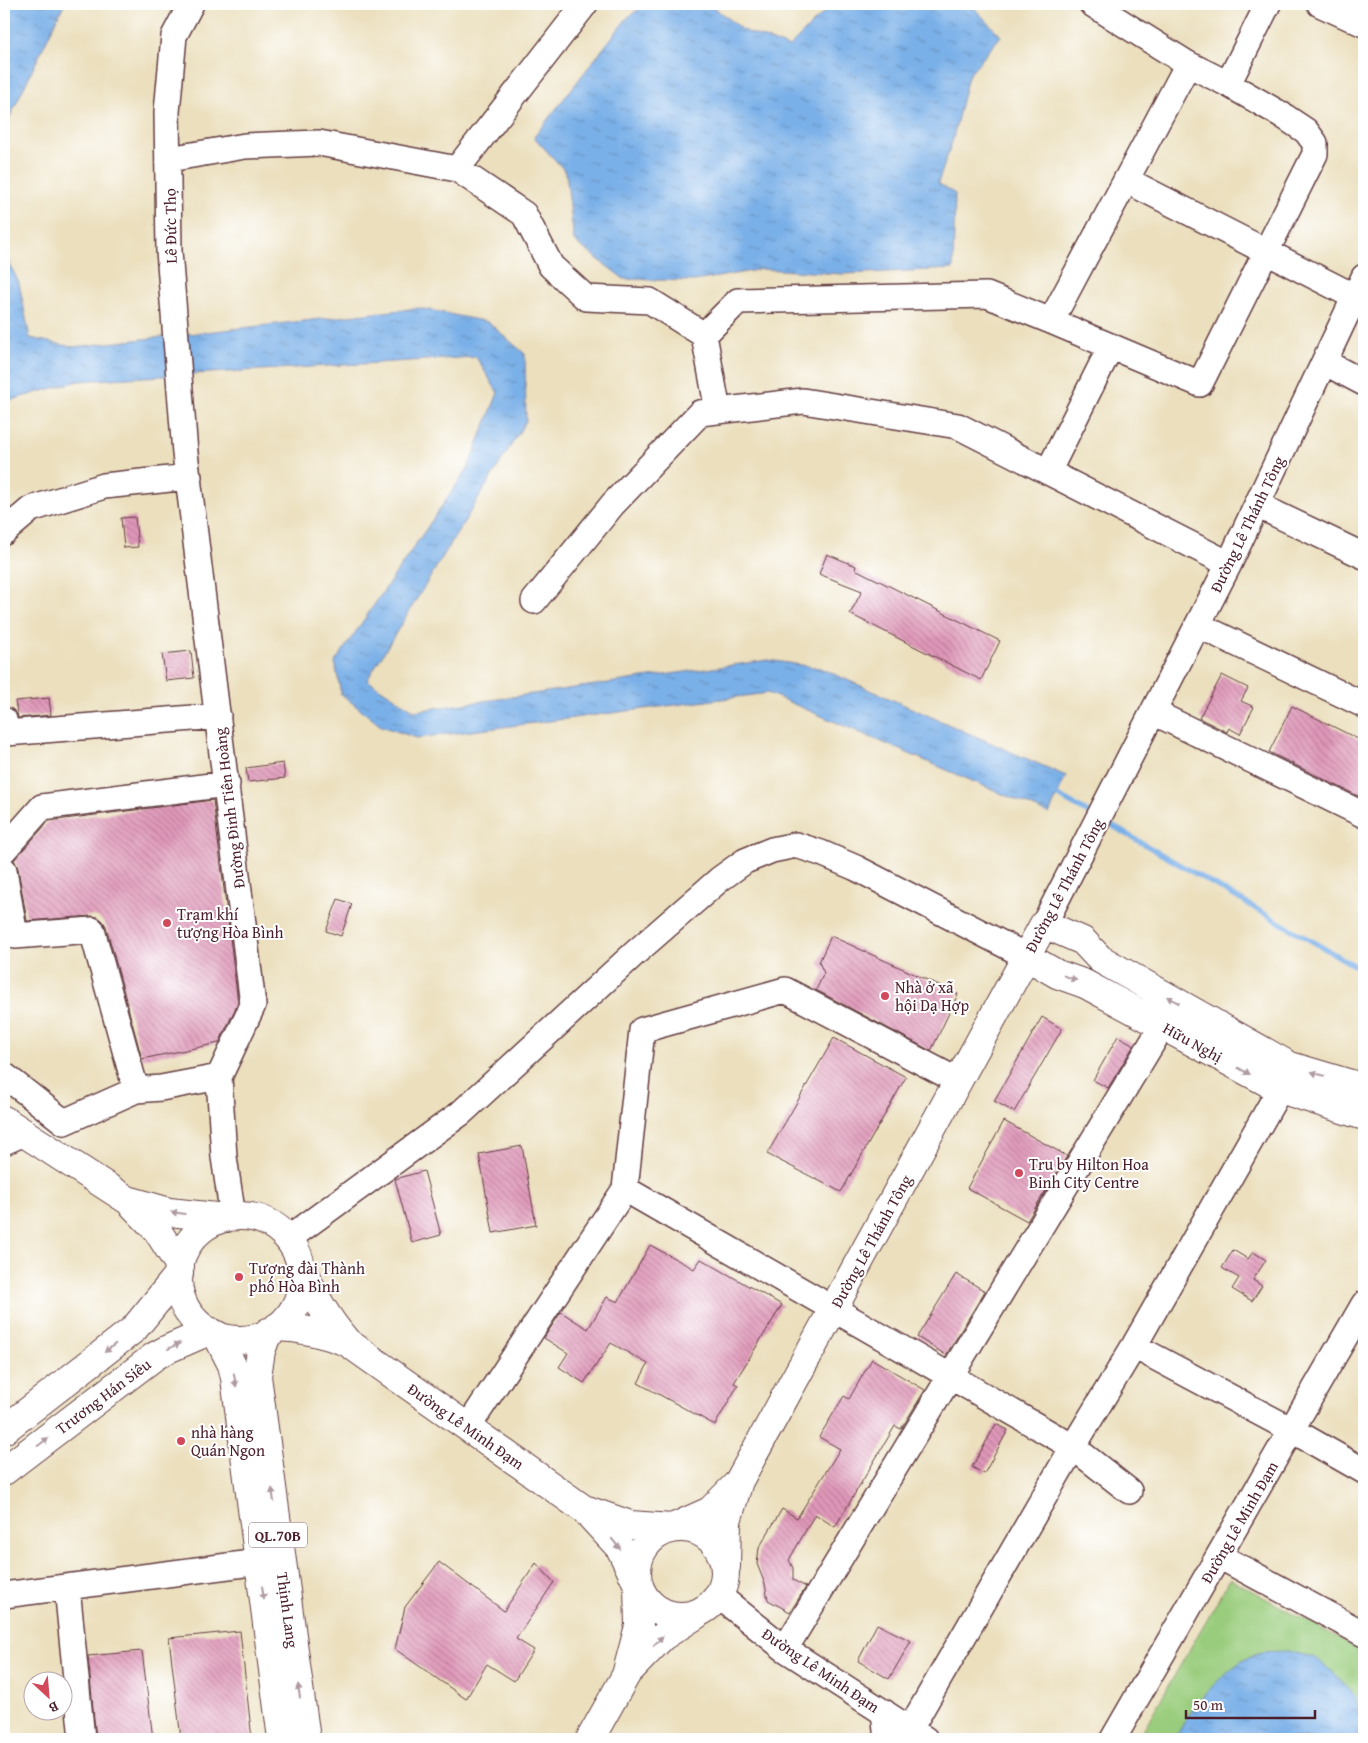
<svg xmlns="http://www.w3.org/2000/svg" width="1368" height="1743" font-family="'Gentium Book Plus',serif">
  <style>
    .green { fill: #99cc7c; stroke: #727654 }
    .water { fill: url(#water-ripples); stroke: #62688a }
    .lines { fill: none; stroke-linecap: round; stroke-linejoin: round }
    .stream { stroke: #7ab0e8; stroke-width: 5 }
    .building { fill: url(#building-back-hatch) }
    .minor-casing { stroke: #623c41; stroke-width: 28 }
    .major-casing { stroke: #623c41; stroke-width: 30 }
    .minor { stroke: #fff; stroke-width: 25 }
    .major { stroke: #fff; stroke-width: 28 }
    .oneway { fill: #ae9aa0 }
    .poi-dot { fill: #d1495b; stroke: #fff; stroke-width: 2 }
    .labels { text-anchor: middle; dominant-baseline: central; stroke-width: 4; stroke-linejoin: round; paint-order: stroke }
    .shield { fill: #fff; stroke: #80626b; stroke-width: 1 }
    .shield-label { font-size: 15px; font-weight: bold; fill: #4a1f2b }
    .street-label { font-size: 16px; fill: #4a1f2b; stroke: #fff }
    .poi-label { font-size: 16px; fill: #4a1f2b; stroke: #fff; text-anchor: start }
  </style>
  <defs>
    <pattern id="water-ripples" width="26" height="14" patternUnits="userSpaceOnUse" patternTransform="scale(1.25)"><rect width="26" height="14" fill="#7ab0e8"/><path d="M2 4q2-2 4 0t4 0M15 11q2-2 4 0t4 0" fill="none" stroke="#668fbc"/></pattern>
    <pattern id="building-back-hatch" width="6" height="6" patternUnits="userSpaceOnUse" patternTransform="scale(1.25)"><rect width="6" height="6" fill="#e098b9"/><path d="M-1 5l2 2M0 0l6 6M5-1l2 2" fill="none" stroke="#b87b97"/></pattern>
  </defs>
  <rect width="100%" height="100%" fill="#fff"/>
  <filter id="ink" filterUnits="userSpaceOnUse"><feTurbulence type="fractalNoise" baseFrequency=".02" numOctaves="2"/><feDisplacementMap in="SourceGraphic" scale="10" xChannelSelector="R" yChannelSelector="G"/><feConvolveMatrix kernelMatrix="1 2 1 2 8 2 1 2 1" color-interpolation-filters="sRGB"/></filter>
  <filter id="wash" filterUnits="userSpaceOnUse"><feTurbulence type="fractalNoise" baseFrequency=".0096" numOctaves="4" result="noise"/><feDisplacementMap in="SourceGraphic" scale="20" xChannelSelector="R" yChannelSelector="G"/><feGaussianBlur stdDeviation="1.12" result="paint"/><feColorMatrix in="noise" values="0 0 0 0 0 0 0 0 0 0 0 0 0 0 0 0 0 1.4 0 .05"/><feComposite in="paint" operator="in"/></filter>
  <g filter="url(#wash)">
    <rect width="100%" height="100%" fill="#ebdfbd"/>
    <path class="green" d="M1230,1579L1355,1647L1364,1654V1739H1138Z"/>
    <path class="water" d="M4,4H64L4,129Z
      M645,4H710L742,30L789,47L832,4H964L975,9L1001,36L968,76L952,142L938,183L955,194L953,269L843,274L762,269L695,281L624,279L574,241L566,172L534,137L627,18Z
      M4,253L19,283L30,338L73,347L419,308L488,322L525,354L526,421L367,680L415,711L768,660L820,668L1066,776L1049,814L768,693L417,738L381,726L341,694L335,662L468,468L498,393L476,357L78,381L4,402Z
      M1288,1651L1316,1658L1336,1675L1355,1696L1361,1723L1357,1739H1176C1186,1711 1226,1667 1253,1655C1262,1650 1278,1652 1288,1651Z"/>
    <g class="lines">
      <path class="stream" d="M1051,792L1092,815
        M1104,821L1355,966L1364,968"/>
    </g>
    <g id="blocks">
      <path class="building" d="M135,517L138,547L124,548L121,518Z
        M827,554L856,566L855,569L1000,641L981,680L850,614L862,591L819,574Z
        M191,651L194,678L166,681L162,654Z
        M1222,675L1248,688L1241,701L1254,707L1240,734L1229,728L1227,732L1199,718Z
        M49,698L51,715L18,718L15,701Z
        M1292,706L1364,742V799L1269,752Z
        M283,763L285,778L248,782L246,768Z
        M213,800L238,1003L219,1043L142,1059L106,926L103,921L98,917L91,916L27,921L18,868L14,860L49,821Z
        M338,899L352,904L341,936L326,931Z
        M831,936L958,994L931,1051L816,990L824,973L819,962Z
        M1042,1017L1062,1029L1014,1112L994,1101Z
        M1118,1036L1134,1045L1108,1088L1093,1080Z
        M834,1038L906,1077L841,1192L767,1154Z
        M1004,1121L1067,1156L1027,1221L967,1188Z
        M522,1146L536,1225L493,1233L479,1154Z
        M424,1171L441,1235L412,1243L395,1179Z
        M650,1245L694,1269L701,1259L782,1305L734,1383L738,1385L715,1425L638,1383L648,1364L611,1343L584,1383L559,1367L568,1353L544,1338L561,1312L588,1329L607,1297L618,1302Z
        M1233,1250L1248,1259L1253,1252L1266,1260L1253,1280L1262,1286L1252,1301L1232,1289L1239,1278L1222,1268Z
        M956,1274L985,1291L946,1355L917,1337Z
        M872,1359L925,1390L901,1429L895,1426L835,1527L815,1514L789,1560L793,1568V1580L806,1587L790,1612L768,1600L765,1584L757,1564L759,1548L782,1509L797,1518L840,1449L819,1437L844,1396L849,1399Z
        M996,1424L1008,1430L984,1474L972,1467Z
        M439,1562L504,1611L536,1563L554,1582L516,1639L534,1650L514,1681L487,1664L466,1699L395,1649L405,1607Z
        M877,1624L911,1641L889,1679L858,1661Z
        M240,1631L252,1739H181L169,1638Z
        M142,1651L153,1739H96L88,1656Z"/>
    </g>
  </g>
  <g filter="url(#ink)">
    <use href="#blocks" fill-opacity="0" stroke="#623c41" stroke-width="1"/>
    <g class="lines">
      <g class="minor-casing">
        <path id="minor" d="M191,4L174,36L167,112L169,251L185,453L253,1005L219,1077L224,1157L233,1217
          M1092,4L1188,64L1228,84L1268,4
          M1320,4L1364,24
          M169,159L245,146L319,143L457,169L585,4
          M457,169L524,214L551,266L586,298L650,301L704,335L718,411
          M1126,180L1355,297
          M1051,321L1188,64
          M704,335L738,301L987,295L1051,321L1200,384L1315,154V143L1306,131L1282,115L1228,84
          M1324,362L1364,383
          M1048,472L1111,346
          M1257,505L1364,556
          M4,532L31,509L104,486L189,477
          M534,601L613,504L700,413L803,401L958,426L1229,564
          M1198,625L1364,705
          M1153,712L1364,815
          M4,720L6,733L218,716
          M4,850L42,807L227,784
          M4,870L15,936L92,930L136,1090L161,1088L219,1077
          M1044,924L1229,564L1364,277
          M4,1075L64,1122L136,1090
          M958,1081L785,990L642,1030L625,1189L1073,1447L1129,1491
          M4,1142L24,1133
          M288,1239L461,1113L635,953L720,879L745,861L772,850L796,845L821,853L856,868L1026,956
          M1134,1346L1292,1430L1364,1471
          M468,1427L625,1189
          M1219,1556L1364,1634
          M67,1587L82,1739
          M4,1595L259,1562
          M719,1596L785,1649L925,1739
          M785,1649L1163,1025
          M884,1712L887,1739
          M910,1729L1073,1447L1134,1346L1280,1089
          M1113,1739L1364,1304"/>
      </g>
      <g class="major-casing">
        <path id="major" d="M1026,956L1057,974L1085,984L1280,1089L1364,1116
          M4,1120L129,1201L157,1230L180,1266
          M131,1201L169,1212L226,1218
          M178 1278a62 62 0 1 1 124 0a62 62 0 1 1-124 0Z
          M301,1266C314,1296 326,1317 347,1342L585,1510L620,1548L638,1585L639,1626L626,1675L590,1739
          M277,1327C302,1328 324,1333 347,1342
          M268,1332L261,1351L257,1376L306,1739
          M217,1335L232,1365L235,1378L282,1739
          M4,1430L134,1329L179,1274
          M4,1471L155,1356L168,1349L209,1331
          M587,1510L630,1525L672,1528L710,1511L737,1484
          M637 1572a44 44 0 1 1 88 0a44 44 0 1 1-88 0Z
          M726,1567L727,1521L739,1481L1044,924L1083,941L1100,959L1290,1066L1364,1088
          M628,1672L662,1637L696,1615"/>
      </g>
      <use href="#minor" class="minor"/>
      <use href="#major" class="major"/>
    </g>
    <defs><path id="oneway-solid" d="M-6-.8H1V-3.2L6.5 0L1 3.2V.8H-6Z" transform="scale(1.25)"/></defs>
    <g class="oneway">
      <use href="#oneway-solid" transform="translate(1070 978) rotate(20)"/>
      <use href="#oneway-solid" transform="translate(1173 1000) rotate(-151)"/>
      <use href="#oneway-solid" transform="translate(1244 1071) rotate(29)"/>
      <use href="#oneway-solid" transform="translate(1318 1074) rotate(-163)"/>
      <use href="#oneway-solid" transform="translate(178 1213) rotate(-172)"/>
      <use href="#oneway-solid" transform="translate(174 1346) rotate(-26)"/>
      <use href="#oneway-solid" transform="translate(110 1348) rotate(142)"/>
      <use href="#oneway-solid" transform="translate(235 1380) rotate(80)"/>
      <use href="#oneway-solid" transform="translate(43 1442) rotate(-37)"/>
      <use href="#oneway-solid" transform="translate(273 1495) rotate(-98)"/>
      <use href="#oneway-solid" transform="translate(616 1544) rotate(51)"/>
      <use href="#oneway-solid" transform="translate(263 1593) rotate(82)"/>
      <use href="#oneway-solid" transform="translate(658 1641) rotate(-45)"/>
      <use href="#oneway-solid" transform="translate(299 1691) rotate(-98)"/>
    </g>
  </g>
  <g class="poi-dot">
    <circle cx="167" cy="923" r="5"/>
    <circle cx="885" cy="996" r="5"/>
    <circle cx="1019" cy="1173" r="5"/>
    <circle cx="239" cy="1277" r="5"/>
    <circle cx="181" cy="1441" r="5"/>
  </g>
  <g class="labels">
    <rect class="shield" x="249" y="1522.5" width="58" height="25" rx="4"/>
    <g class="shield-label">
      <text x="278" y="1535">QL.70B</text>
    </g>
    <g class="street-label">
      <text transform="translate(170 226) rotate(-91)">Lê Đức Thọ</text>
      <text transform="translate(1247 524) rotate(-64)">Đường Lê Thánh Tông</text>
      <text transform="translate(229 808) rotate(-97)">Đường Đinh Tiên Hoàng</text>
      <text transform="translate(1064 885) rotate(-62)">Đường Lê Thánh Tông</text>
      <text transform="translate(1193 1042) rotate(29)">Hữu Nghị</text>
      <text transform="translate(871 1241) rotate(-61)">Đường Lê Thánh Tông</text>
      <text transform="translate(103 1396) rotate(-37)">Trương Hán Siêu</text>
      <text transform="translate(466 1426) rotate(35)">Đường Lê Minh Đạm</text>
      <text transform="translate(1239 1522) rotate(-60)">Đường Lê Minh Đạm</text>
      <text transform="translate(288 1610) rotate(82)">Thịnh Lang</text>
      <text transform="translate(821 1670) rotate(34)">Đường Lê Minh Đạm</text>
    </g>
    <g class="poi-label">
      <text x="177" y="914">Trạm khí<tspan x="177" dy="18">tượng Hòa Bình</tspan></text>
      <text x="895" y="987">Nhà ở xã<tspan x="895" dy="18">hội Dạ Hợp</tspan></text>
      <text x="1029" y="1164">Tru by Hilton Hoa<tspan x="1029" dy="18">Binh City Centre</tspan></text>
      <text x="249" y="1268">Tượng đài Thành<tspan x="249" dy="18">phố Hòa Bình</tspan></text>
      <text x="191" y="1432">nhà hàng<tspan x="191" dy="18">Quán Ngon</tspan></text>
    </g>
  </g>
  <rect width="1368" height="1743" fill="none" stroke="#fff" stroke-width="20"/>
  <g transform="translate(48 1696) rotate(154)"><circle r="24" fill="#ffffff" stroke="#b7a5aa"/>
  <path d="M0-4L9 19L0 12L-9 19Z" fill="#d1495b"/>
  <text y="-8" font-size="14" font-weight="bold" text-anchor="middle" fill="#4a1f2b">B</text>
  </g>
  <path d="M1186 1710v8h129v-8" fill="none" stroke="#4a1f2b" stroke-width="2.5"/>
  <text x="1193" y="1710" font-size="15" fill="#4a1f2b" stroke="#ffffff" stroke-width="4" paint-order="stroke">50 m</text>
</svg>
